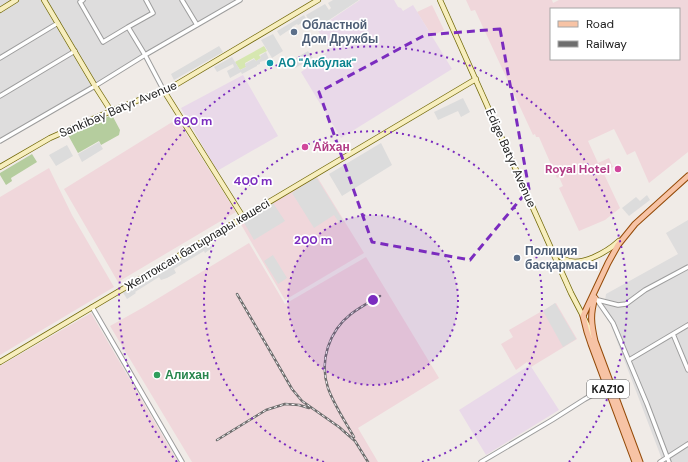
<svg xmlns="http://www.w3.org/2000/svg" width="688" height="462" font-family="'DM Sans',sans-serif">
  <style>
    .residential { fill: #dedddd }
    .commercial { fill: #f0d7db; fill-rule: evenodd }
    .industrial { fill: #e9d9e9 }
    .grass { fill: #d6e7b0 }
    .forest { fill: #b5cd9e }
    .parking { fill: #dcdcdc }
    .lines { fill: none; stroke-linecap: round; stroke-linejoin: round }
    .street-casing { stroke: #9d9d9d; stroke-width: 5.5 }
    .secondary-casing { stroke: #736a0b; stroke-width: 6 }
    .primary-casing { stroke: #944a08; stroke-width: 7 }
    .street { stroke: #fff; stroke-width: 3.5 }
    .secondary { stroke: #f7eebe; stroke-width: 4.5 }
    .primary { stroke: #f7c3a5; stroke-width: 5 }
    .rail-casing { stroke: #6e6e6e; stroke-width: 2.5 }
    .rail { stroke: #fff; stroke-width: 1; stroke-dasharray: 3; stroke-linecap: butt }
    .marked { fill: none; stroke: #7b2cbf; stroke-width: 3; stroke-dasharray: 8 5; stroke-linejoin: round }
    .ring { fill: none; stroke: #7b2cbf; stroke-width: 2; stroke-dasharray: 2 4 }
    .service-dot { fill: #5c6f8a; stroke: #fff; stroke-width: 1.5 }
    .culture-dot { fill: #0f9aa8; stroke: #fff; stroke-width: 1.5 }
    .hotel-dot { fill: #d1479c; stroke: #fff; stroke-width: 1.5 }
    .leisure-dot { fill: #2e9e5b; stroke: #fff; stroke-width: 1.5 }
    .labels { text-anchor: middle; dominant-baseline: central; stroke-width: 3.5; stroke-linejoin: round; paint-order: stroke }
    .shield { fill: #fff; stroke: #636363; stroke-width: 1 }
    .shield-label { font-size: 11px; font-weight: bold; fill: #202020 }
    .service-label { font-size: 12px; font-weight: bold; fill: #4e5e75; stroke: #fff; text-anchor: start }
    .culture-label { font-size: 12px; font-weight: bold; fill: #0d838f; stroke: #fff; text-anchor: start }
    .street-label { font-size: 12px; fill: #202020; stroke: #fff }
    .hotel-label { font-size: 12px; font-weight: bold; fill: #b23c85; stroke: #fff; text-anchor: start }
    .leisure-label { font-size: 12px; font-weight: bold; fill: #27864d; stroke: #fff; text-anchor: start }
    .centre { fill: #7b2cbf; stroke: #fff; stroke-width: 2 }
    .ring-label { font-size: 12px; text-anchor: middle; font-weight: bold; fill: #7b2cbf; stroke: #fff; stroke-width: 3.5; stroke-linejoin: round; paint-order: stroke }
  </style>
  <rect width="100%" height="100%" fill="#f0ebe7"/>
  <path class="residential" d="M0,0H235L0,141Z
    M688,220V462H663L604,307L606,294L678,254L666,233Z"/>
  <path class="commercial" d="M466,0H552L553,3L559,0H688V152L649,183L635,151L627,155L614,129L588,141L598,163L609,158L613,167L603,172L620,208L605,220L579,231L559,188L563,186L559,177L557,178L539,137H536L535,134L533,135L475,10L471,11ZM551,9H679V59H551Z
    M432,5L444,30L432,36L417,12Z
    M177,119L236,212L118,282L64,189Z
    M49,168L72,215L114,287L0,355V197Z
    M316,175L364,253L285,300L239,221Z
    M249,243L285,304L366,257L439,378L358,428L378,462H192L110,326L144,307Z
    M556,303L577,339L531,367L527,362L516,370L501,344L513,337L509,330Z
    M91,313L178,462H0V366Z"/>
  <path class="industrial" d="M360,0H394L398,7L401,8L403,11L413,5L452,69L341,138L301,72L307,68L306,66L330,50L317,29Z
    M243,75L278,136L217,171L181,108Z
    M530,365L559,410L486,455L459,410Z"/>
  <path class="grass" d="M264,46L267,51L259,55L261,58L256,61L254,58L245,63L246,67L240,70L235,62Z"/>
  <path class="forest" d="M112,115L120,130L119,135L101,145L99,141L78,153L68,135L69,132Z
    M32,154L37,162L11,178L12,181L6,185L0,175V173Z"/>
  <path class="parking" d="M333,0H359L314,30L306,15L325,4L329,10L331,8L328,3Z
    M304,15L307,20L298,25L297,24L292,27V28L280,36L277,31Z
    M273,34L283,51L272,58L261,40Z
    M219,46L223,52L174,80L171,74Z
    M308,51L313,58L295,68L291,61Z
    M266,52L269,59L260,62V64L257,65V66L242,74L241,72L230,78L227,71L234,67L233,64L217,72L214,67L232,57L240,70L246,67L245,64L254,59L256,61L261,58L260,56Z
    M463,98L470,112L461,117L458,111L438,120L434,112Z
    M99,142L103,149L82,162L78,154Z
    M381,143L392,165L342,196L329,174Z
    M67,145L73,156L56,166L49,155Z
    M316,177L344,222L340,224L334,215L314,228L292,193Z
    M647,195L650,200L629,216L622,208L636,197L640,201Z
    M273,203L285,221L254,240L243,221Z
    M208,240L212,248L205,253L204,251L174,269L176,273L167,278L161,280L159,277L135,292L136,293L127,299L122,291Z
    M273,255L287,278L278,284L264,261Z
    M555,303L576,339L563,347L543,311Z"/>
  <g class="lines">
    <g class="street-casing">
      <path id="street" d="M83,0L80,2L103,42L128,27L145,55L164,91
        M182,0L197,25
        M128,27L153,13L146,0
        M0,58L58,23
        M0,96L75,51
        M0,141L95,86L145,55L240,0
        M595,297L613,323L647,404L669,462
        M598,300L618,305L626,304L645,290L688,267
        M92,307L182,462
        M673,334L688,370
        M629,360L688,325
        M481,462L552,420L585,399L607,387
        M660,462L688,444"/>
    </g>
    <g class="secondary-casing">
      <path id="secondary" d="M44,0L95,86L111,111
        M440,0L571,293L583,316L593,337
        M0,10L16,0
        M164,91L243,217
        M0,167L50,138L111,111L172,87L318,0
        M554,251C557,254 560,257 564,259C580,268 607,252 619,241
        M0,362L476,79"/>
    </g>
    <g class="primary-casing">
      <path id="primary" d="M595,298C590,314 591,324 595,341L640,462
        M635,462L591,344L587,332L583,316L608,263L618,245L635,224L688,176"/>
    </g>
    <use href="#street" class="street"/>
    <use href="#secondary" class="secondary"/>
    <use href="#primary" class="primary"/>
    <g class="rail-casing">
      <path id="rail" d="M237,294L292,389L302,401L339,427L355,441L368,462
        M354,437C345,421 334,405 328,388C319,361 329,331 351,314C360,307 370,302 380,296
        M217,440L266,410L285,404L299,405L309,408"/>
    </g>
    <use href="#rail" class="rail"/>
  </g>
  <path class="marked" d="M500,29L529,189L470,260L372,242L319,92L425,35Z"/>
  <circle cx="373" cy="300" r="85" fill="#7b2cbf" fill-opacity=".12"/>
  <g class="ring">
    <circle cx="373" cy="300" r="85"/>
    <path d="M324 462A169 169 0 1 1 422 462"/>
    <path d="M177 462A254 254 0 1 1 569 462"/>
  </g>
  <g class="service-dot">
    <circle cx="294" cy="32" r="4"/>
    <circle cx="517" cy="258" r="4"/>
  </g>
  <circle class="culture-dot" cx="270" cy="63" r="4"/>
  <g class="hotel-dot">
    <circle cx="305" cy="147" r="4"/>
    <circle cx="618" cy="169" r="4"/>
  </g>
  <circle class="leisure-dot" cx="157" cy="375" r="4"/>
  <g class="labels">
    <rect class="shield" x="587" y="380" width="42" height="18" rx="3"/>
    <g class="shield-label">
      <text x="608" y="389">KAZ10</text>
    </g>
    <g class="service-label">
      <text x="302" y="25">Областной<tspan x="302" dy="14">Дом Дружбы</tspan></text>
      <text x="525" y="251">Полиция<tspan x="525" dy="14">басқармасы</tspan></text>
    </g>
    <g class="culture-label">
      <text x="278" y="63">АО "Акбулак"</text>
    </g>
    <g class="street-label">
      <text transform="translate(118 109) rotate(-23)">Sankibay Batyr Avenue</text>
      <text transform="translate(511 158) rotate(66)">Edige Batyr Avenue</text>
      <text transform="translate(197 245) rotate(-31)">Желтоксан батырлары көшесі</text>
    </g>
    <g class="hotel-label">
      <text x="313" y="147">Айхан</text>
      <text x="610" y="169" text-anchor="end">Royal Hotel</text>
    </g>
    <g class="leisure-label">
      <text x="165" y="375">Алихан</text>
    </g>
  </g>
  <circle cx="373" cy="300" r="6" class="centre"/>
  <g class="ring-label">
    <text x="193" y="125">600 m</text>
    <text x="253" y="185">400 m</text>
    <text x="313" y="244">200 m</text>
  </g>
  <rect x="550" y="8" width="130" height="52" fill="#ffffff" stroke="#a6a6a6"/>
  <rect x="558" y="21" width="20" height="6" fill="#f7c3a5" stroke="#a6a6a6"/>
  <text x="586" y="28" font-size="12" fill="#202020">Road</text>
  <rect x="558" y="41" width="20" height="6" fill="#6e6e6e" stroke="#a6a6a6"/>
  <text x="586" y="48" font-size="12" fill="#202020">Railway</text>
</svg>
